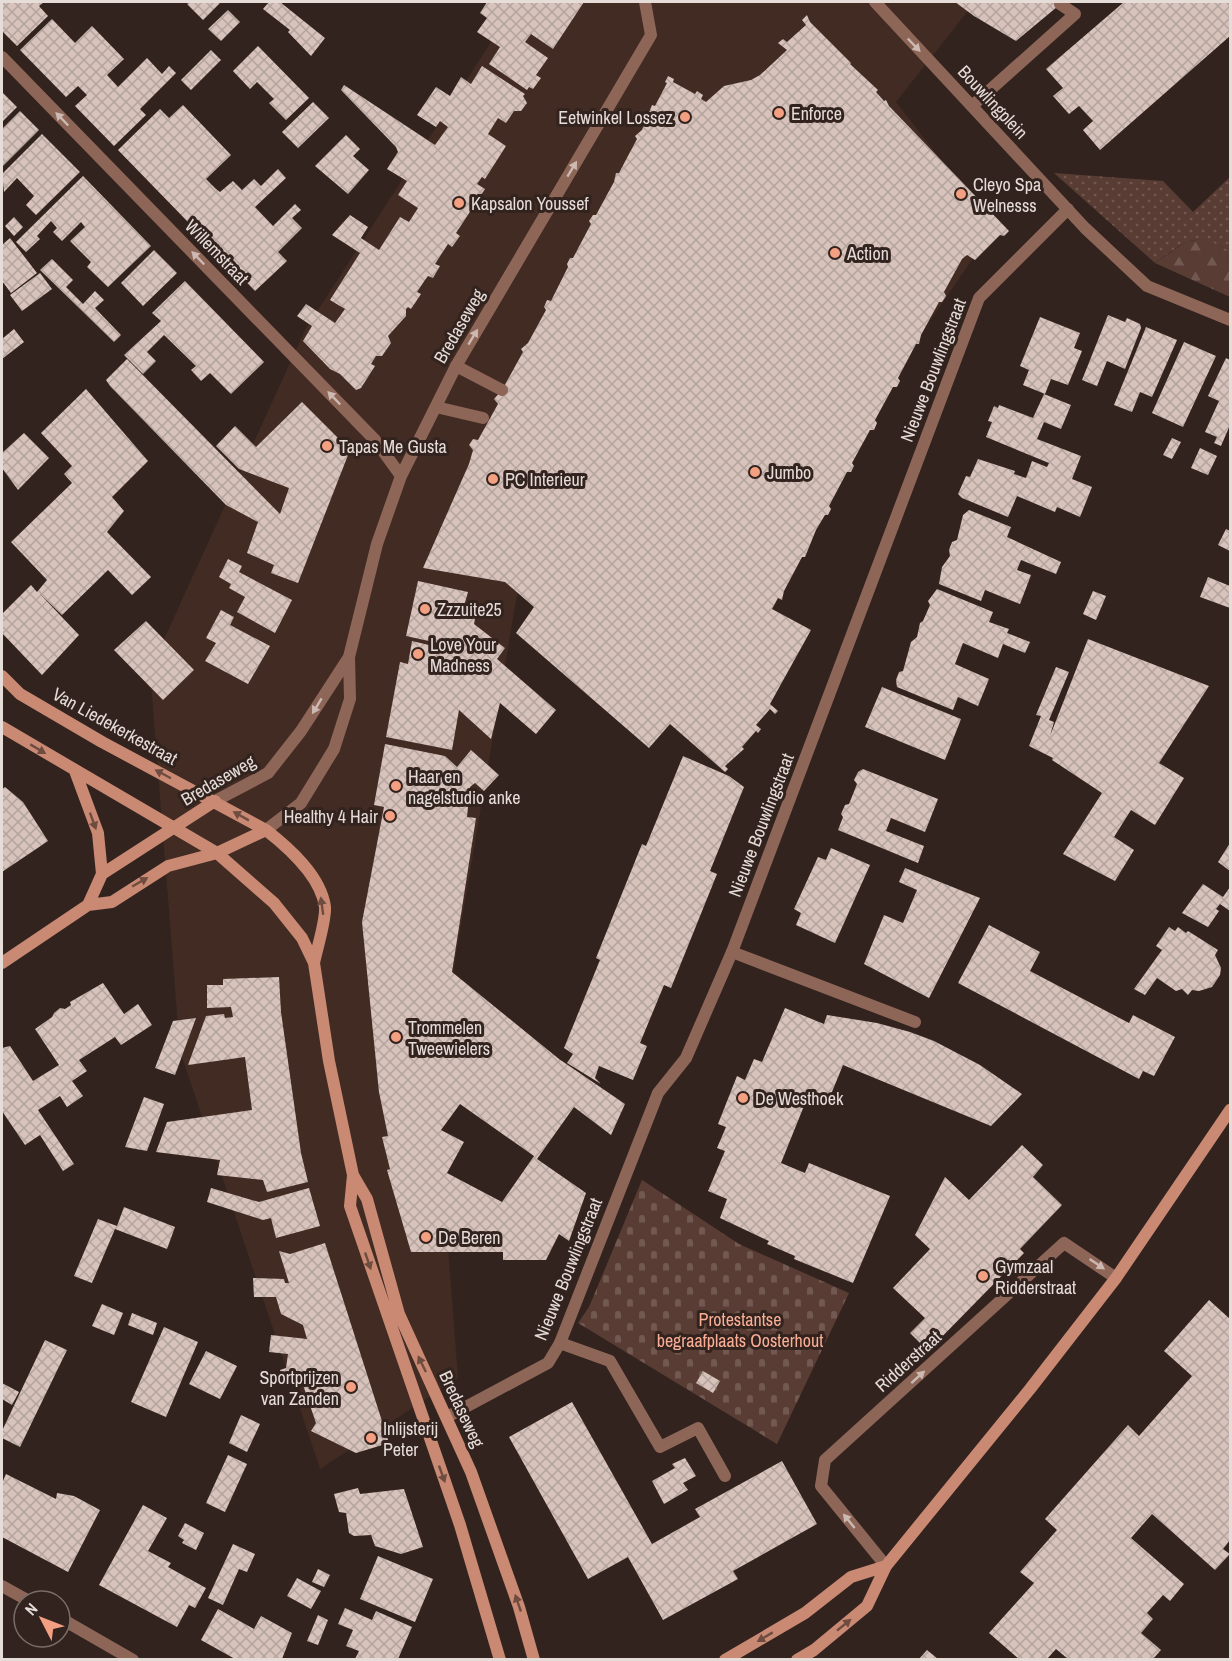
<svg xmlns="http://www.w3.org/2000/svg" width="1232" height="1661" font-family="'Archivo Narrow',sans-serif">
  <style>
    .built { fill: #412b23 }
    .grass { fill: url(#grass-dots) }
    .forest { fill: url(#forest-firs) }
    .cemetery { fill: url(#cemetery-stones) }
    .building { fill: url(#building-cross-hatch); fill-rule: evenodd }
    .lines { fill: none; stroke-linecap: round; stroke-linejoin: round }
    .lane { stroke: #8e6658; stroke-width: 12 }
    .street { stroke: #8e6658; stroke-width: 12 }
    .secondary { stroke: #c98973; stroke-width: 12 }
    .oneway { fill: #ccb9b2 }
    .oneway2 { fill: #6e4c40 }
    .poi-dot { fill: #f39f82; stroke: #32231e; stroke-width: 2 }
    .labels { text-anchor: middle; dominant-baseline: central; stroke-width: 6; stroke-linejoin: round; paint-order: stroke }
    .street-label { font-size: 18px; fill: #e6dcd8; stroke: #32231e }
    .poi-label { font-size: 18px; fill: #e6dcd8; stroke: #32231e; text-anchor: start }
    .park-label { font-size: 18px; fill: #f9ae95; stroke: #32231e }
  </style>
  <defs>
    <pattern id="grass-dots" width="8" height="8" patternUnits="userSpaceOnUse" patternTransform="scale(1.5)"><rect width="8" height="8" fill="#593d34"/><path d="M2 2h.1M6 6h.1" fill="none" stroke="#715851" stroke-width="1.8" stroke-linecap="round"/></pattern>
    <pattern id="forest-firs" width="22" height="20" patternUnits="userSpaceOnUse" patternTransform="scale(1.5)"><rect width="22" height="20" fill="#593d34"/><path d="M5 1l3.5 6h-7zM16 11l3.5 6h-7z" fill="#715851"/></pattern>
    <pattern id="cemetery-stones" width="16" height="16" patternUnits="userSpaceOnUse" patternTransform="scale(1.5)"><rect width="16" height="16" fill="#593d34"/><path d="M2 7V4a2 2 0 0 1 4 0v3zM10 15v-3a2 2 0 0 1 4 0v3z" fill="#715851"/></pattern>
    <pattern id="building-cross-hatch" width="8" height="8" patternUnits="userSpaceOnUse" patternTransform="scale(1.5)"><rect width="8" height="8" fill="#d8c3bc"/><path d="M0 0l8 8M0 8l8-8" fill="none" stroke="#b3a39d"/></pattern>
  </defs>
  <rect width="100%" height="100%" fill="#32231e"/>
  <path class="built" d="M517,2H975L896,102L994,228L706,646L520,577L435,1079L458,1378L320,1469L180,1051L150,670L305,330Z"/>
  <path class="grass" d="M1054,173L1163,181L1193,212L1230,177V251C1192,231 1189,239 1155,263Z"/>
  <path class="forest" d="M1206,239L1230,251V297L1155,263L1187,241Z"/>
  <path class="cemetery" d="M642,1180L739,1244L849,1293L777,1444L578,1323L589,1307Z"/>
  <path class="building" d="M2,2H44L39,6L48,16L17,46L2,31Z
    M190,2H219L220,3L203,20L187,4Z
    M269,2H280L325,38L311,56L288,32L290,30L263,9Z
    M487,2H584L553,49L531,34L525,42L548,58L536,75L541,78L533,89L529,87L527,90L489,64L500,47L477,32L487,18L480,13Z
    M955,2H1063L1016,41L974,16Z
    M1124,2H1230V36L1100,150L1083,130L1093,121L1079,106L1069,114L1053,96L1063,88L1046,69Z
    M228,10L240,22L221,41L208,29Z
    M807,15L810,22L851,63L850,64L878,90L876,92L884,101L886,100L889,106L1009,231L1004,236L1000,235L975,260L967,255L962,259L944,292L946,296L942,302H939L921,335L919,344H916L898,378L900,381L897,387H893L875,420L877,423L874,430H870L852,463L854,466L851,472H847L829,506L831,509L828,515H825L816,530L805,557H802L784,591L782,600L778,598L772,609L811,630L770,704L778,711L775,714L770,709L756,725L761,729L758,733L756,731L742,747L744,749L725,766L728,769L725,772L670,724L649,748L516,633L534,607L505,582L423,568L469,464L473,450L469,445L473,439L478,440L498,404L494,399L502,390L523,352L521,349L528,343L546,310L544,307L547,300L551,301L568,267L567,264L570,258H573L591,224L589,221L593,215H596L614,182L616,173H619L629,154L637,139L635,136L642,130L652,105L655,106L667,83L665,82L668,76L674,79L673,82L695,94L697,91L703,95L701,99L706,102L724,86L751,80L760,75L787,50L778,43L783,39L787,42L806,25L802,20Z
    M52,19L75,43L92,26L124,59L107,75L118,87L147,58L162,74L169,66L176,73L140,109L146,115L114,146L75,106L87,95L78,86L66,97L20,50Z
    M258,46L309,98L286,120L269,103L274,99L257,82L250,89L233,71Z
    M211,50L221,60L191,90L181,80Z
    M482,66L525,94L523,96L527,103L521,111H514L506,123L498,118L488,134L506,146L485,179L482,177L477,184L485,189L456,233L460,236L452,247L448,244L435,264L440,266L433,278L428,276L425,280L417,292L421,294L411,309L408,307L406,309V316L388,336L391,343L382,356H376L371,364L375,366L361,388L356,390L340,374L330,369L303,341L312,326L297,316L306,304L335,323L345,309L330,300L360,253L332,235L350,215L368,227L361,238L379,250L400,217L409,222L418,208L398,195L407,181L387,169L398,152L396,147L341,90L344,85L435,145L448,127L440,121L436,127L417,115L436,87L450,96L461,77L471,84Z
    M2,92L17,107L2,122Z
    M313,102L329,118L298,148L282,132Z
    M183,105L231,155L206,179L216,189L220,192L233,181L242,190L254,179L261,186L278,169L286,178L255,207L273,226L295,204L301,210L292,218L302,228L278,252L287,261L255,291L118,150L160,109L169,118Z
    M20,111L39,130L2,167V129Z
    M42,134L80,172L36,215L26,205L34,196L17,178L4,192L2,174Z
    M346,135L360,149L353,156L369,170L348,194L315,166Z
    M83,176L151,246L108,287L87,267L91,262L70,241L85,227L81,222L62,241L53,232L57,228L51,221L37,236L40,239L26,252L16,242Z
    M14,217L23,227L14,236L5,226Z
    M10,238L37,273L11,293L2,281V245Z
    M154,250L177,273L143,306L121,283Z
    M52,259L73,280L66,287L83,304L95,291L104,300L95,308L121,335L114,342L40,270Z
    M40,273L52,289L22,311L10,295Z
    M185,281L264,362L231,394L210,373L201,381L191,370L196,366L164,335L147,352L156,361L143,374L124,355L161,321L152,313Z
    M1108,315L1125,322L1127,318L1140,324L1141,328L1125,369L1107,361L1097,386L1082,380Z
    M1040,317L1080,333L1074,348L1082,351L1068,385L1051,379L1045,394L1023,385L1029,370L1020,366Z
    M1146,327L1177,340L1152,397L1140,392L1132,412L1114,405Z
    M14,329L24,342L2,359V339Z
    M1184,342L1216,356L1183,427L1152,413Z
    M1226,358L1230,360V425L1221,446L1214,443L1217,437L1205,432L1219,401L1208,396Z
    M127,359L280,514L289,488L239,469L216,446L235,426L256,447L302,402L350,450L298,583L271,573L274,565L247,553L258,522L226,505L110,386L106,380Z
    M86,389L148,461L112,497L124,511L107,532L151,577L132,595L108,570L62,615L39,593L79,635L42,675L2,633V614L31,585L37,592L47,580L11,542L72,483L64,474L72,466L41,433Z
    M1044,394L1071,405L1061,429L1044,422L1037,439L1081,456L1072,479L1092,487L1080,517L1057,507L1055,512L1017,496L1008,517L962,498L958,494L966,476L970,477L978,459L1015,471L1014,474L1026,478L1032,461L1047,467L1049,463L986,437L992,422L988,421L994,406L998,408L999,405L1033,418Z
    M24,433L49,458L18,490L2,468V453Z
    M1172,438L1181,442L1172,459L1163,455Z
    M1200,448L1217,456L1208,475L1191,468Z
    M969,510L1011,527L1007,537L1061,562L1056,574L1021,560L1017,570L1031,575L1020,604L985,590L981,601L939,584L942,567L950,556L949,550L952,542L957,540L963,515Z
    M1226,529L1230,531V551L1218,545Z
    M228,559L242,566L239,572L292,600L275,633L237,612L245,597L229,588L231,584L219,577Z
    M1208,577L1230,586V608L1200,597Z
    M418,581L468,592L464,606L477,609L474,624L505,648L497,659L556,710L536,734L500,703L491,739L459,710L452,750L386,737L400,662L408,664L412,641L454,651L456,647L406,636Z
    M937,589L993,612L989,622L1009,629L1007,633L1030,642L1025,653L1003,644L998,658L963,643L955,664L989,679L978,706L958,697L953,710L897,687L896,680L899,672L903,671L911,642L917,637L920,623L923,621L930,605L928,601Z
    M1093,591L1106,596L1096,620L1083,614Z
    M221,610L234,617L230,625L270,646L248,684L205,661L216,643L206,638Z
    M146,621L194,670L163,700L114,650Z
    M1088,639L1209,686L1159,763L1184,778L1155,825L1131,810L1114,837L1134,850L1115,881L1063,854L1102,793L1052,760L1053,758L1029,746L1041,716L1036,715L1056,667L1069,672L1049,720L1054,722L1050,736Z
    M882,687L961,719L945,760L865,727Z
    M385,744L445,756L457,767L471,750L499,775L484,791L475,783L470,787L467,817L476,818L452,972L559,1059L625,1104L611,1135L574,1107L537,1159L586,1193L569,1241L559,1234L546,1260H503V1252H411L387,1170L390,1169L382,1137L388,1136L379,1092L362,922L384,807L374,805ZM460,1104L534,1156L502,1202L447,1173L464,1142L441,1130Z
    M683,756L729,776L744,787L710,871L717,874L671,988L664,985L640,1043L647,1046L633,1080L599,1066L595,1078L601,1084L567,1063L573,1054L564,1048L600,960L596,958L642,844L646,846Z
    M863,769L938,799L925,832L891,818L886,831L924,846L918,863L838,830L843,817L841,814L845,805L849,804L857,784L854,780L858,772Z
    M5,787L23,802L48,841L2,872V789Z
    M1230,843V871L1218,862Z
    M831,848L870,865L835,943L796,925L801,913L794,909L818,857L826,860Z
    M905,868L980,898L929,998L864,964L884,915L903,923L917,890L899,882Z
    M1203,884L1223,897L1230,887V911L1220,904L1216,909L1219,911L1208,927L1182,913Z
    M989,925L1040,952L1030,971L1129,1023L1133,1015L1175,1037L1154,1076L1143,1071L1139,1079L958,983Z
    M1169,927L1175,931L1178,927L1186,933L1188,931L1218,950L1215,955L1221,968L1220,975L1212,987L1199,991L1192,990L1188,995L1182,989L1176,991L1157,978L1145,995L1134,989L1162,950L1156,946Z
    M279,977L281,1012L301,1153L308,1182L267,1192L263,1180L217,1175L220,1160L156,1152L167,1122L252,1110L245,1057L188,1065L206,1016L224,1014L225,1018L233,1017L231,1007L207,1008V985H223V979Z
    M103,983L124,1014L138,1004L152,1025L121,1045L115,1037L79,1060L87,1071L72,1081L83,1096L67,1107L60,1096L38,1110L74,1164L63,1171L40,1135L25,1145L2,1111V1048L10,1046L33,1081L59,1065L35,1029L52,1017L54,1013L60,1008L65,1009L71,1005L70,1002Z
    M785,1008L824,1024L827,1015L877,1023L910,1032L934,1041L980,1065L1022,1094L991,1126L843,1065L827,1104L808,1096L781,1163L805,1173L809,1163L890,1196L853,1283L794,1259L795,1256L767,1244L769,1241L720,1218L727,1199L708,1191L725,1151L717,1148L726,1127L718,1124L737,1076L745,1080L754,1059L762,1062Z
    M196,1018L175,1075L155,1068L173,1021Z
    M144,1097L164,1104L147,1151L125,1147Z
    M1022,1145L1043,1165L1033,1177L1062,1205L1020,1249L1024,1253L928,1351L910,1333L925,1318L893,1288L930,1249L915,1235L945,1177L969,1200Z
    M211,1188L259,1202L309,1188L320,1226L276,1238L271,1218L263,1220L207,1202Z
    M124,1207L175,1227L167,1249L115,1229L92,1283L74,1276L98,1219L117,1226Z
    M325,1243L389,1443L356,1453L311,1431L316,1423L302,1382L283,1381L280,1370L286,1368L288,1354L269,1352L271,1335L307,1339L303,1325L281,1314L276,1297H254L253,1278L284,1279L285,1283H289L279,1251L290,1254Z
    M1209,1300L1230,1319V1540L1223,1549L1230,1554L1215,1570L1152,1514L1131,1538L1184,1584L1170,1601L1163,1595L1147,1613L1153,1619L1141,1633L1161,1650L1153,1659H1068L1056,1649L1047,1659H1019L989,1633L1034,1583L1020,1572L1057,1530L1045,1519L1128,1425L1139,1436L1192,1376L1164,1351Z
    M102,1304L123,1313L114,1335L92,1326Z
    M132,1313L157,1323L153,1335L128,1325Z
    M164,1327L198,1342L166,1417L131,1402Z
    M45,1340L67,1350L20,1447L2,1438V1431Z
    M206,1351L237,1366L220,1399L189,1384Z
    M703,1371L720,1381L713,1393L696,1383Z
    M2,1383L19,1392L12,1405L2,1399Z
    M572,1402L652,1544L700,1517L695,1509L782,1461L817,1524L733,1571L738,1579L663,1620L628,1557L588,1579L509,1437Z
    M241,1415L260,1424L247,1452L229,1443Z
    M228,1455L247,1464L225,1512L206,1503Z
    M685,1458L696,1476L683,1483L688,1490L664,1504L652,1481L675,1468L672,1464Z
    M6,1474L56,1499L57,1493L74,1496L100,1510L68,1572L2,1537V1483Z
    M358,1488L360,1494L404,1489L423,1547L401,1554L375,1546L371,1535L354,1536L349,1533L346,1513L339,1512L334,1494Z
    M143,1505L167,1518L148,1551L171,1563L168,1567L206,1588L195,1608L189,1605L177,1627L99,1585Z
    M185,1523L204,1533L196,1550L182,1543L184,1540L178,1536Z
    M233,1544L255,1554L247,1572L239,1569L223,1605L208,1598Z
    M378,1556L433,1579L415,1622L360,1599Z
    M318,1569L330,1575L324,1587L312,1582Z
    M297,1578L321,1591L311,1609L287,1596Z
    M345,1608L372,1620L376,1611L412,1627L398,1659H355L359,1651L346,1646L353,1630L338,1624Z
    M218,1609L254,1629L261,1616L292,1633L282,1659H235L201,1640Z
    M318,1615L328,1620L318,1645L307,1641Z
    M927,1650L938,1659H919Z"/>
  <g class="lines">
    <path class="lane" d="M972,106L1075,14L1060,4
      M456,366L502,390
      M436,407L483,418
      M732,952L915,1022
      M560,1343L610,1361L660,1447L698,1428L725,1476"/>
    <path class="street" d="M875,2L1085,228L1147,286L1230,320
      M2,57L375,440L401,476
      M215,801L268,773L301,731L349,657
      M266,830L301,803L334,749L350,699L349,657L377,544L401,476L456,366L651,35L645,2
      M447,1417L548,1363L560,1343L658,1093L686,1058L732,952L979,298L1068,209
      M886,1566L821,1486L825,1460L1064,1243L1116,1278
      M2,1586L29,1601
      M60,1618L133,1660"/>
    <path class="secondary" d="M2,676L20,694L102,742L266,830C289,848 321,876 325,907C326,921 317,948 314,963
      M2,727L217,853L274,903L302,938L314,963L329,1061L353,1175L350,1206L460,1525L500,1660
      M75,771L98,833L102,874
      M88,905L102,874L215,801
      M2,963L88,905L112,902L168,866L217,853L266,830
      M353,1175L367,1199L399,1314L471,1472L519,1607L534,1660
      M725,1660L805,1613L851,1577L886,1566
      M797,1660L814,1650L867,1606L886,1566L1030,1389L1116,1278L1230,1110"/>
  </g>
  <defs><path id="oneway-solid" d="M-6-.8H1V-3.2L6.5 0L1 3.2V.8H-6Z" transform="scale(1.5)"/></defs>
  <g class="oneway">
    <use href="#oneway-solid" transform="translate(914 45) rotate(46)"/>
    <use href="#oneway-solid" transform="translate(62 119) rotate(-134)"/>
    <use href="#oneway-solid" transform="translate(572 169) rotate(-59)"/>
    <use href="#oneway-solid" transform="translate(198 258) rotate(-134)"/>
    <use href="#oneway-solid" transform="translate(473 337) rotate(-59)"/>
    <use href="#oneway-solid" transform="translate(334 398) rotate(-134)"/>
    <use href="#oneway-solid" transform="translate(317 706) rotate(121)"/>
    <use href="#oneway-solid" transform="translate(1097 1264) rotate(34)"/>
    <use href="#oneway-solid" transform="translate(918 1377) rotate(-42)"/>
    <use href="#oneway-solid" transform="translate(849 1521) rotate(-129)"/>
  </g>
  <g class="oneway2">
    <use href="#oneway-solid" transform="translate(38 749) rotate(31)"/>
    <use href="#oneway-solid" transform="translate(163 774) rotate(-152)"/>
    <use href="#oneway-solid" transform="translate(241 816) rotate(-151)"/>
    <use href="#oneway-solid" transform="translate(93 821) rotate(70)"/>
    <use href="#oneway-solid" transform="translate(140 882) rotate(-30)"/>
    <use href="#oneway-solid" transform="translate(322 906) rotate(-98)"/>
    <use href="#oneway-solid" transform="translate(368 1261) rotate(71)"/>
    <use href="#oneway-solid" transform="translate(422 1364) rotate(-116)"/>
    <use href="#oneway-solid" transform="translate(442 1474) rotate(70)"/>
    <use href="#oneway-solid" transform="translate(518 1603) rotate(-109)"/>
    <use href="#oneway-solid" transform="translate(844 1625) rotate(-39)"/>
    <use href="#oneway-solid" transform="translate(765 1637) rotate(149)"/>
  </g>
  <g class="poi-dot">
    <circle cx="779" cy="113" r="6"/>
    <circle cx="685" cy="117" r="6"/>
    <circle cx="961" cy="194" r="6"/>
    <circle cx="459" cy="203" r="6"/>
    <circle cx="835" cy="253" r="6"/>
    <circle cx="327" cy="446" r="6"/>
    <circle cx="755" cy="472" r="6"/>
    <circle cx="493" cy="479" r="6"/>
    <circle cx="425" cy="609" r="6"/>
    <circle cx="418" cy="654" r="6"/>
    <circle cx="396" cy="786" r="6"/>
    <circle cx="390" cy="816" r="6"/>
    <circle cx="396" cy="1037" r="6"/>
    <circle cx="743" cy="1098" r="6"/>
    <circle cx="426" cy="1237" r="6"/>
    <circle cx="983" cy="1276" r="6"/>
    <circle cx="351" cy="1387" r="6"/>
    <circle cx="371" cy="1438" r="6"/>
  </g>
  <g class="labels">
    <g class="street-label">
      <text transform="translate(993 102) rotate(47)">Bouwlingplein</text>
      <text transform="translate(217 252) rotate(46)">Willemstraat</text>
      <text transform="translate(459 326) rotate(-60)">Bredaseweg</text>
      <text transform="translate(933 370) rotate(-69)">Nieuwe Bouwlingstraat</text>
      <text transform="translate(115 726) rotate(29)">Van Liedekerkestraat</text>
      <text transform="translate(218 780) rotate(-30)">Bredaseweg</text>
      <text transform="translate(761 825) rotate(-69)">Nieuwe Bouwlingstraat</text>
      <text transform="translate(568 1269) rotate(-68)">Nieuwe Bouwlingstraat</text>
      <text transform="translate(908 1361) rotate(-42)">Ridderstraat</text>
      <text transform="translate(462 1409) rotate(65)">Bredaseweg</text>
    </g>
    <g class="poi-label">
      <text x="791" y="113">Enforce</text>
      <text x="673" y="117" text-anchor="end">Eetwinkel Lossez</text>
      <text x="973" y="184">Cleyo Spa<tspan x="973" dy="21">Welnesss</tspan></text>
      <text x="471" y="203">Kapsalon Youssef</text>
      <text x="847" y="253">Action</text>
      <text x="339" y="446">Tapas Me Gusta</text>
      <text x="767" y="472">Jumbo</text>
      <text x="505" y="479">PC Interieur</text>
      <text x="437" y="609">Zzzuite25</text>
      <text x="430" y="644">Love Your<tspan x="430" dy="21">Madness</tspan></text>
      <text x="408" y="776">Haar en<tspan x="408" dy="21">nagelstudio anke</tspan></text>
      <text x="378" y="816" text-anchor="end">Healthy 4 Hair</text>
      <text x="408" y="1027">Trommelen<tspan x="408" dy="21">Tweewielers</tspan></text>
      <text x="755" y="1098">De Westhoek</text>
      <text x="438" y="1237">De Beren</text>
      <text x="995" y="1266">Gymzaal<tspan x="995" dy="21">Ridderstraat</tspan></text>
      <text x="339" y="1377" text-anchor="end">Sportprijzen<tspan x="339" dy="21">van Zanden</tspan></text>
      <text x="383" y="1428">Inlijsterij<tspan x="383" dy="21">Peter</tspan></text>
    </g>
    <g class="park-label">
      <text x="740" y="1319">Protestantse<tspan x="740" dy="21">begraafplaats Oosterhout</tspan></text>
    </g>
  </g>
  <rect width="1232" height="1661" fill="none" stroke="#e6dcd8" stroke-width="6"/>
  <g transform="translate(42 1619) rotate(312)"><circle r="28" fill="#32231e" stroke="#7a6d68" stroke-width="1.5"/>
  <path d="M0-4.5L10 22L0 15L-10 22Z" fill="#f39f82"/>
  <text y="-9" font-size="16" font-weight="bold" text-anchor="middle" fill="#e6dcd8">N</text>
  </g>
</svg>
